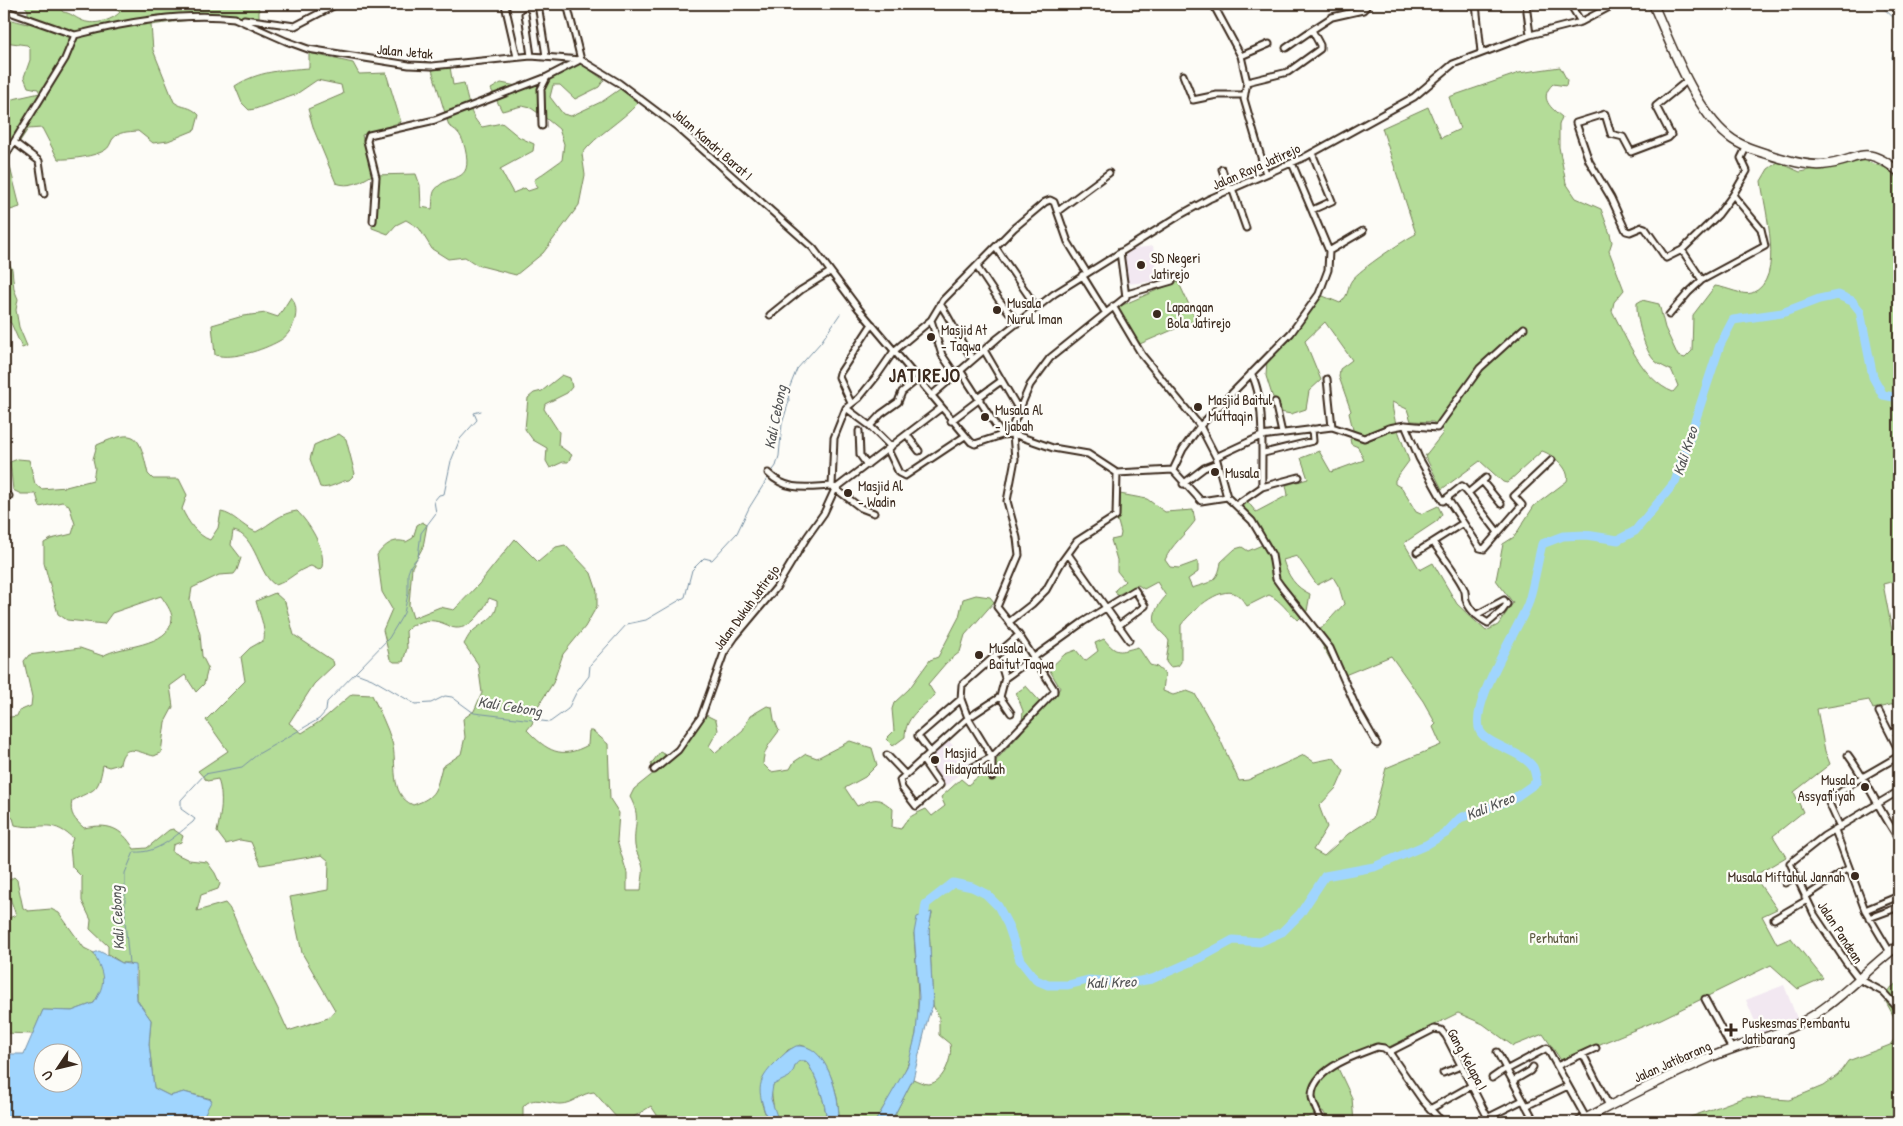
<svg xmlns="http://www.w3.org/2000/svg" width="1903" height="1126" font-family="'Patrick Hand',sans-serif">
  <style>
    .built { fill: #f2e8f1 }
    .green { fill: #b4dc98; stroke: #78835b; fill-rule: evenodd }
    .water { fill: #a0d5fe; stroke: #7891a4; fill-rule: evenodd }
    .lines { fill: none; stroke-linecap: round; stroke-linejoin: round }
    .stream { stroke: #7891a4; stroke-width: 1 }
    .river { stroke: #a0d5fe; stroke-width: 9 }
    .minor-casing { stroke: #3b2a1e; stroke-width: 9 }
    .secondary-casing { stroke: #3b2a1e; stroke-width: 11 }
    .minor { stroke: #fdfcf7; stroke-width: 5 }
    .secondary { stroke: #fdfcf7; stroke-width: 8 }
    .poi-dot { fill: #3b2a1e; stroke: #fdfcf7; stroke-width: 2 }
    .labels { text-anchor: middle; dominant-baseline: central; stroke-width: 4.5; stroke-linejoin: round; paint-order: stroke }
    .street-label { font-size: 14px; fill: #3b2a1e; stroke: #fdfcf7 }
    .poi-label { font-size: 14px; fill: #3b2a1e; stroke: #fdfcf7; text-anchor: start }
    .park-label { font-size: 14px; fill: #59563c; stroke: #fdfcf7 }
    .water-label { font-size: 15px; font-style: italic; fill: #545556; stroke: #fdfcf7 }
    .district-label { font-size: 19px; font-weight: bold; letter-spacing: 1px; fill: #3b2a1e; stroke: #fdfcf7 }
  </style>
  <rect width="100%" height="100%" fill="#fdfcf7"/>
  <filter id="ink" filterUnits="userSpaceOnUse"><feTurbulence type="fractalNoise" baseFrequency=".02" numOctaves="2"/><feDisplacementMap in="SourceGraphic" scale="10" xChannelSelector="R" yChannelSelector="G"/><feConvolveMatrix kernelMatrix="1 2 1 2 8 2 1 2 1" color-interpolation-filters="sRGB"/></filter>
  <g filter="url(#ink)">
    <path class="built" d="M1153,246L1158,281L1127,284L1125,250Z
      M945,737L970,764L946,786L923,759Z
      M1784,985L1798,1021L1761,1036L1746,1000Z"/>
    <path class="green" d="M23,4H57L63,12C71,13 74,17 81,20C92,26 112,21 120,12L108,4H254L259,9V19L249,27C222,14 180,21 151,25L153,50L174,102C183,109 190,105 199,115L195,130L168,141L153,143L138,131C128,132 118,131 112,140C110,144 109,148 105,150C97,156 68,160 58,159L42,128L28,129L8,159L20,207L4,212V101L40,93L38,89L28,87L24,77L30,60V48L27,45L4,42V18L28,24V10Z
      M309,53L353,63L359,74L386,73L401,122L362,135L372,175L416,174L420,185L421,207L432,209C433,203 432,194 435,190C449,171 474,187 465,148C462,137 459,131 449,126L432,70L450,67L453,85L464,83C467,97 470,118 482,127L502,123L519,137L534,144L533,151L500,169L513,193L525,188L528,191L537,188L534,180L562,160L564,144L559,129L548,120L531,108L522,106L502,111L491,89L501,83L517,86L580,63L604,80L599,87L575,99L560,85H553L550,97L563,114L571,116L603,101L620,89L638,103C621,122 597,134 582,154L585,175L579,205L543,253L516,275L477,265L465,257L448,259L432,249L419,228L406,220L396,225L388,234L372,228L374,178L372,175C361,182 349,188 336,183L314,130L308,109L343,94L341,85L317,80L295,95L255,109L249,110L242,103L235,86C258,71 283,70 309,68Z
      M1560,67L1567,80L1566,86L1553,84C1538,98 1551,108 1562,117L1559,125V147L1566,183L1576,198L1601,209L1610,234L1612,242L1609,251L1624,290L1614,302L1612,311C1627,339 1642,380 1673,392L1678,386L1672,371C1667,368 1659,365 1655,361C1644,351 1636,317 1637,303L1642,300L1659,304L1665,328L1678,356L1685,358L1692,351L1693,315L1715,286C1726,287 1743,296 1752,293C1786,280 1764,208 1761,181L1768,169L1778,162L1800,172L1859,159L1889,169L1899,182V580L1883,584L1892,631L1899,630V703L1873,709L1869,700L1817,709L1825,751L1830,764L1794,792L1803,812L1773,836L1786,857L1754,876L1777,909L1762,916L1777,944L1791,938L1823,978L1798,989L1771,965L1661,1019L1561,1060L1543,1034L1513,1046L1483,1024L1458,1013L1389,1047L1378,1043L1336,1064L1352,1098L1354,1122H1329L1323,1111L1296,1122H891L913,1079C918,1081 923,1084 929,1084C944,1082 953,1057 950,1044L939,1035V1018L933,1005L929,927L932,913L914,933C916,978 925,1023 907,1066C899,1086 885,1103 875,1122H839C840,1098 829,1050 800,1045L788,1050L762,1080V1104L768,1122H657V1115L651,1106L632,1118H617L594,1092C581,1093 573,1104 560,1104C547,1104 533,1094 523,1107V1122H204V1115L211,1099L184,1092L170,1096L154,1088L149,1044L151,1020L137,1000V971L129,963H122L108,954V946L90,929L91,920L82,901V877L72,867L70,847L73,838C49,817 41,831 15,825L13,818L5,815L4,804L8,801L4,791V718L17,716L19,711L31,706L32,697L24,661L29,655L80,648L103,656C118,645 171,648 172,618C172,611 165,602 161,596L112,613L104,624L67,620L58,614L44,563V543L51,539L72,534L75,524L69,505L62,502L40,507L36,494H21L13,490L10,462L18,459L29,460L35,484L41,489L66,487L93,480L95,468L93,459L97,445C138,427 139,435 148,474L153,479H179L187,495L182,509C188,522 197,535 210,540L218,528L221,512C234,514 241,526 256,532C271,524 280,513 297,511C309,523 326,549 322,567L319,570L311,566C297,570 289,581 276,585C259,578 256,534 233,531L231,545L241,558L237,570L234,574L219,575L192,588L190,600L200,634L202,656L208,668L204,684L196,692L185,675L170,686L173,707L165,722L161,753L154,756C139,753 124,741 120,764L109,767L103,765C98,795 94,788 72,801C69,814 75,820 84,828C108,823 121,827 134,849L147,848L169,830L173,829L183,836L181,842L173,845L172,852L189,860L207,862L215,873L220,884L218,889L201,895L197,911L225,903C236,914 238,930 245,944C260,973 275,1001 288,1031L328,1018L335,1010L302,953L290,897L328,890L329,861L322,855L261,865L251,842L240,840L226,844L217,832C221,813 224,798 218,779L207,781L198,771L228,751L206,720L245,681L241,657L250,648L264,640C266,628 259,613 256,601L275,593L285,602L294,635L333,661L334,665L314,684L289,723L302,733L322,720L352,694L372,695C379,710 387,726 392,742C398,763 388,794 413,805C437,797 436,789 442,767L461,754L465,737L463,719L474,711L482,693L478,664L464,644C466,641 468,636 471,633C481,622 498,620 497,601L489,598C484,610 471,629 456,628C452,628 448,625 445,624C431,618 416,620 406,631L407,648L403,662H394L390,659L383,630L392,609L382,592L377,555C385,545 393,538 406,542L413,538L417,525L422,522L427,525L423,547L412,567L409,605L413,618L440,607L454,610L479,584L515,539L538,562L556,547L565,545L591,573L597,591V606L585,627L563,654L553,683L538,706L532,724L527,730C547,751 561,760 588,745L589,731H593L608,744L610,799L619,813L617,841L627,873V891H641C641,884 644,875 643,868C642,860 636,854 635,846C633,823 642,819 630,797L634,789L654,773L651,764L660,752L671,758L676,754L706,715L716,720L718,730L709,746L716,753L743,730L750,716L767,706L772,707L774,719L779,731C771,742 763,750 763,764L771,772L790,769L794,762L806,754L817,758L850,741L872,748L877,765L865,777L845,788L857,806C876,798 877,796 893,809L892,827L901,829C906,817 915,814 926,809L932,816L945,806L941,797L961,779L968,785L989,768L1021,733L1023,711L1016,693L1026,686L1044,706L1052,700L1060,688L1049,669L1065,654L1076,650L1085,661L1098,651L1095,643L1104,639C1117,655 1119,652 1138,647L1150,665L1157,667L1165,674L1163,691L1173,695L1187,691L1195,694L1218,735L1239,781L1248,780L1304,755L1314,762L1334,758L1344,771L1337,787L1319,806L1327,827L1313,850L1324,856L1348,834L1373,818L1386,768L1441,745L1433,727L1436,724L1423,701L1391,656L1340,677L1316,634L1344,604L1339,587L1333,577L1317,585L1297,556L1283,560C1288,576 1295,587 1310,594L1307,611L1298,620C1287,612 1281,600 1269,595L1247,606C1244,602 1240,596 1236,594C1219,585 1190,613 1181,625V662L1178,666L1170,667L1166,662L1169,641C1166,635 1158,631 1156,625C1151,614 1159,604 1166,596L1157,582L1144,589L1138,585L1117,595L1115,590L1125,581L1117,571V560L1111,540L1120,538L1121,533L1118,522L1114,520C1121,514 1120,503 1120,494L1147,499L1165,512L1193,510L1195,521C1185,535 1171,545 1165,560L1170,567L1179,568L1198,561V572L1188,579L1192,588C1210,582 1218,583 1221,562L1235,549L1242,547L1248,551L1269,542L1241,507L1247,501L1256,512L1288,495L1286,485L1308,479L1301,458L1319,451L1331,472L1364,460L1358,447L1351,444L1350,439L1355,438L1349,413L1351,411L1339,377L1340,369L1352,360L1325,322L1305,341L1321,380L1309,391L1306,409L1291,414L1280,412L1272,395L1266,376L1267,359L1295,332L1318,294L1340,303C1351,293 1346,288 1352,280C1359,270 1404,240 1416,234L1382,128L1428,107L1441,138L1460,129L1449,97L1519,73ZM1392,402L1407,409L1411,421L1433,422L1441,427L1443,433L1425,456L1442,489L1480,461L1503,482L1507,483L1542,451C1552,454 1571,469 1567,481L1534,506L1514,537L1503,544L1496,580L1513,603L1498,625L1486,631L1457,604L1433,563L1420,570L1404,543L1437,521L1442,514L1438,506L1421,514L1416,512L1402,488L1395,484V480L1409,461C1403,442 1393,422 1392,402Z
      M4,253L12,269L14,289L18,299L16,310L19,327L27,346L22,348L11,323L4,319Z
      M1178,281L1196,320L1135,346L1118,307Z
      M291,297C302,310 293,334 279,341C263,350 233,360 215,355L212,325L243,316L266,313L278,317Z
      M562,375L570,378L572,387L567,393L545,404L544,409L559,432L558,445L572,455L568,462H563L550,468L546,461L547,448L533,440L525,429L528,398L534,393L542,391Z
      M339,434L346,439L355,474L349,480C339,481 329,490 320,487L310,459L314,445Z
      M976,595L990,597L994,602L965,635L960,652L946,663L928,684L935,695C921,708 905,717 905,737L893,746L886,739L894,731L892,709L894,703L909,689L930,660L938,657L959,617L963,599Z
      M14,877L17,880L23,908L28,911L51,909L59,913L84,948L94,953L104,975L103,987L94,1003L72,1011L43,1010L33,1034L4,1033V920L16,915L6,887L7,882Z
      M1899,981V1026L1886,1002V992Z
      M1899,1033V1122H1687L1685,1119L1745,1097L1789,1100L1823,1086L1838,1075L1848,1061L1890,1045Z
      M797,1061H806C818,1078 825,1102 827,1122H779L774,1111L771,1089L773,1085L792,1073Z"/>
    <path class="water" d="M932,912L929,927L933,1005L928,1018L913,1079L891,1122H875L908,1065L916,1034L919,997L914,933L917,917Z
      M99,951L122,963L135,965L137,1000L151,1020L149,1044L154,1088L170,1096L184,1092L212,1100L204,1115V1122H4V1054H24L43,1010L72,1011L94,1003C107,981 104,976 94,953ZM42,1054H72V1084H42Z
      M796,1046C828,1042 840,1099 839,1122H827C825,1102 818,1078 806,1061C792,1059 797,1070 789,1077C784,1080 778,1082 773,1085L771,1099L779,1122H768C759,1092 753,1084 777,1061C783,1055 788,1050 796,1046Z"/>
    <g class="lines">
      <path class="stream" d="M1879,4L1896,20L1899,28
        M1899,41L1892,57L1899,79
        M771,473L776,466L779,456L782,424L789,401L788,391L797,369L821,342L840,314
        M356,673L372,679L415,704L431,703L445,696L452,697L474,713L550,722L568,709L576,693L589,676L590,665L627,624L646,620L685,597L692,570L704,558L712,560L737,533L749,508L769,476
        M129,963L125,922V873L134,852C158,854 176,835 193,822L195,819L181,809V800L205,774L242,767L258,754L319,719L326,711L327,702L389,638L404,613L408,594V573L411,565L418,557L421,533L436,513L434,501L439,495L444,494L451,461L460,439L477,420L474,413L481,411"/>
      <path class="river" d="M923,924L926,904L953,883L972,887L986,894L998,906L1008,925L1020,960L1036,980L1048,985H1068L1088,980L1128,983L1152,979L1200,958L1233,940L1260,942L1282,932L1300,914L1325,876L1374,867L1426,845L1446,833L1460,818L1513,799L1537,782C1536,778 1535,771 1533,767C1522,751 1487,745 1480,731C1469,704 1517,632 1528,604C1534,585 1537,564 1542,544L1563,536L1586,535L1618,540L1635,531L1675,482L1720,345L1733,320L1782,313L1819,299L1838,295L1852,301L1860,311L1873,377L1883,395L1899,398"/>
      <g class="minor-casing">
        <path id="minor" d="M538,4L546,56
          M567,4L581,60L619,83L676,126L813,248L858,308L971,442L975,444L1002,435L1013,434L1053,448L1088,454L1117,473L1173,470
          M1213,4L1241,56L1247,82L1244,99L1266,174
          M1476,4L1481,52
          M1526,4L1530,35
          M1570,4L1581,22
          M505,5L517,57
          M1216,9L1227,4
          M4,10L75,35
          M525,14L531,56
          M234,18L286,41L308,49L409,65L432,66L531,56L581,60
          M244,19L295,26L337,4
          M1312,30L1332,17L1363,10L1366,7L1365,4
          M75,35C127,22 182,12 235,18
          M1241,56L1269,44
          M1183,75L1193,100L1217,95H1244
          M1688,80L1656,106L1671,135L1668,138L1631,152L1623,137L1611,134L1605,114L1576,123L1589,161L1611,198L1626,231L1630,232L1642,227L1645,228L1666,258L1682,250L1702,280L1765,246L1761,229L1733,195L1747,171L1741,158L1747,146
          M1247,82L1288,72L1320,49V45L1312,30L1286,48
          M542,126L541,89L547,77L578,61
          M14,142L39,161L44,194
          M1312,153L1332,201L1312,210
          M4,158L65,59L75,35
          M1222,169L1229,190
          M1232,188L1246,228
          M1058,211L1109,173
          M373,221L376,177L367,141L369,135L435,120L547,77
          M996,248L1037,308
          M1682,250L1718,215L1733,195
          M1329,251L1363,231
          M977,267L999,300L1018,323
          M1082,275L1105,312
          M1127,294L1172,281
          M940,304C953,322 959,342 973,359
          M1113,306L1142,355L1200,426L1216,457L1227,497L1252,521L1272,555L1276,579L1281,586L1330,648L1357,709L1377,744
          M770,315L801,290L830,272
          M1669,315L1688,293L1702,280
          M931,320L942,355L955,374
          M984,350L1019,410
          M960,370L1002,435
          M1251,373C1266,400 1261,455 1262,487
          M931,396L998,338L1054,294L1182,214L1209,199L1305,157L1414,97L1453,64L1530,35L1581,22L1615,4
          M979,397L1001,381
          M1275,402L1282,433
          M851,403L839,377L840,373L872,324
          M846,408L870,426L881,414L898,402L902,392L918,379
          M951,421L980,399
          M1405,425L1419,458L1443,501L1462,486L1468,493L1486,478
          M870,426L891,447
          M1332,427L1364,438L1389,428L1405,425L1437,428L1480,368L1524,328
          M859,431L860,455L867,465
          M1009,434L1030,385L1050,358L1126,297L1120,252
          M907,435L919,451
          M888,450L899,473L905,476L965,436
          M1264,453L1313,441L1312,429
          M1216,457L1261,436L1332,427L1327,379
          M1173,470L1183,449L1200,426L1291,333L1319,294L1328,270L1329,251L1292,163
          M1173,470L1201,501L1227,497
          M768,473C787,492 807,487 832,486L861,508L874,513
          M1482,481L1501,504
          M1183,484L1204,468L1217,463
          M832,486L834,438L846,408L859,398L876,377L894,351L931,320L943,300L1014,228L1045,202L1050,200L1054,202L1068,242L1087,273
          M1468,493L1497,531
          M4,497L9,496
          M1447,498L1480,548L1484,549L1522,505L1514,496L1552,460
          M1236,505L1262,487L1299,477
          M1433,542C1441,554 1460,578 1464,589C1466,592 1465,597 1466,600C1469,610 1479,618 1488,623L1502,611L1507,604L1504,600L1476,615
          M1417,552L1463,523
          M1068,554L1129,640
          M1009,622L1032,604L1046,590L1061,563L1077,541L1116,516L1117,473
          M993,657L1002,668L1005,678
          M1879,712L1899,751
          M1011,713L1000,697L1005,678L1083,622L1135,590L1145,606L1118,626
          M1890,733L1899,730
          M930,752L918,736L961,699
          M887,755L905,774
          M1848,755C1868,782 1880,812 1899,839
          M922,759L940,785L916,806L902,788L900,780L968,718L961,699L962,685L1019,635
          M973,767L992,757L968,718L1000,697
          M654,770L678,750L701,717L724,653L735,637L776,588L807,537L824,513L835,489L941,408
          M992,777V757L1054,692V689L1019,635L997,607L1019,555L1017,538L1007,501L1015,459L1013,434
          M1840,827L1829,803L1830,800L1854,782L1899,756
          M1835,830L1865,910L1890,952
          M1785,883L1795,877
          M1805,897L1849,868
          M1865,910L1899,896
          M1869,918L1899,907
          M1774,919L1807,900
          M1705,999L1732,1049
          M1895,1005L1883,992L1859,979L1846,962L1814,914L1790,863L1824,836L1899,791
          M1389,1052L1434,1029L1441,1030L1446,1036L1490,1122
          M1497,1052L1535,1122
          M1583,1054L1609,1106
          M1557,1066L1596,1048
          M1506,1070L1547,1048L1586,1118
          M1443,1073L1461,1066
          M1492,1078L1505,1069
          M1513,1081L1530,1071L1533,1067
          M1526,1106L1568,1086
          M1430,1109L1471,1086
          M1487,1118L1523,1100
          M1322,1122C1319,1115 1313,1105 1312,1097C1311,1069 1356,1055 1377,1047L1384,1048L1389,1052L1423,1101L1442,1122
          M1431,1122L1439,1118"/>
      </g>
      <g class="secondary-casing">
        <path id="secondary" d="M1653,4C1670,42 1695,110 1728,136C1741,147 1761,152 1777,157C1791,161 1807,166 1822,165C1860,162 1862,141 1899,172
          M1579,1122C1622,1099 1664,1078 1709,1058C1743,1043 1783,1035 1814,1015C1846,995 1870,966 1899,945"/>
      </g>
      <use href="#minor" class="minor"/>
      <use href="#secondary" class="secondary"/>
    </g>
  </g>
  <g class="poi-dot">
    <circle cx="1141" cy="265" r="5"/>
    <circle cx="997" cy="310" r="5"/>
    <circle cx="1157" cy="314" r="5"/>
    <circle cx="931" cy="337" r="5"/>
    <circle cx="1198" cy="407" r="5"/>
    <circle cx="985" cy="417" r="5"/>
    <circle cx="1215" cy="472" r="5"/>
    <circle cx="848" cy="493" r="5"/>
    <circle cx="979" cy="655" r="5"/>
    <circle cx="935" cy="760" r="5"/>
    <circle cx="1865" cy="787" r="5"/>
    <circle cx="1855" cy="876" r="5"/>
    <path d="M1728.5 1022.5h5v5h5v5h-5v5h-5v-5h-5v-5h5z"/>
  </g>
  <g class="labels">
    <g class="street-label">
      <text transform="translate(405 51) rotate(5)">Jalan Jetak</text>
      <text transform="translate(713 144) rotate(41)">Jalan Kandri Barat I</text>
      <text transform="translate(1256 166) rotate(-24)">Jalan Raya Jatirejo</text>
      <text transform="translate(746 607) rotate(-54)">Jalan Dukuh Jatirejo</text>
      <text transform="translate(1841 932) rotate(57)">Jalan Pandean</text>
      <text transform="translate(1468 1059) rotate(61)">Gang Kelapa I</text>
      <text transform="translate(1672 1061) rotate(-24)">Jalan Jatibarang</text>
    </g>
    <g class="poi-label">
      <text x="1151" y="257">SD Negeri<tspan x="1151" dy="16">Jatirejo</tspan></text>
      <text x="1007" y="302">Musala<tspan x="1007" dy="16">Nurul Iman</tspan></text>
      <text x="1167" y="306">Lapangan<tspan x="1167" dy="16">Bola Jatirejo</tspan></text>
      <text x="941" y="329">Masjid At<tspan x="941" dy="16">- Taqwa</tspan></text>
      <text x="1208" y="399">Masjid Baitul<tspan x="1208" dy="16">Muttaqin</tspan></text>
      <text x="995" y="409">Musala Al<tspan x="995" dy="16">- Ijabah</tspan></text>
      <text x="1225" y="472">Musala</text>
      <text x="858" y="485">Masjid Al<tspan x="858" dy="16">- Wadin</tspan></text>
      <text x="989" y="647">Musala<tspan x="989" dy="16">Baitut Taqwa</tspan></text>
      <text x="945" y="752">Masjid<tspan x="945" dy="16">Hidayatullah</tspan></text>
      <text x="1855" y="779" text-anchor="end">Musala<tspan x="1855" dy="16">Assyafi'iyah</tspan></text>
      <text x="1845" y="876" text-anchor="end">Musala Miftahul Jannah</text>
      <text x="1742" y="1022">Puskesmas Pembantu<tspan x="1742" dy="16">Jatibarang</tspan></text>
    </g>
    <g class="park-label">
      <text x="1554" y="937">Perhutani</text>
    </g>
    <g class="water-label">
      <text transform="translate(775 417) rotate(-79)">Kali Cebong</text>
      <text transform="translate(1685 451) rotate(-72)">Kali Kreo</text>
      <text transform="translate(510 706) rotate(9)">Kali Cebong</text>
      <text transform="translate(1490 806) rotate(-22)">Kali Kreo</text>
      <text transform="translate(117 918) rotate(-93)">Kali Cebong</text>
      <text transform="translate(1111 982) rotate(-2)">Kali Kreo</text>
    </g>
    <g class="district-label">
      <text x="925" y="375">JATIREJO</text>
    </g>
  </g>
  <rect width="1903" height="1126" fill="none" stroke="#fdfcf7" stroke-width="20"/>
  <rect x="10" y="10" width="1883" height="1106" fill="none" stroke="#3b2a1e" stroke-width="2" filter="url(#ink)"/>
  <g transform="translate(58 1068) rotate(235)"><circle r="24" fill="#fdfcf7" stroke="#afa8a0"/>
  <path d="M0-4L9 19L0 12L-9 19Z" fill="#3b2a1e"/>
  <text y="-8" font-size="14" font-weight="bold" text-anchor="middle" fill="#3b2a1e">U</text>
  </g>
</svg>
